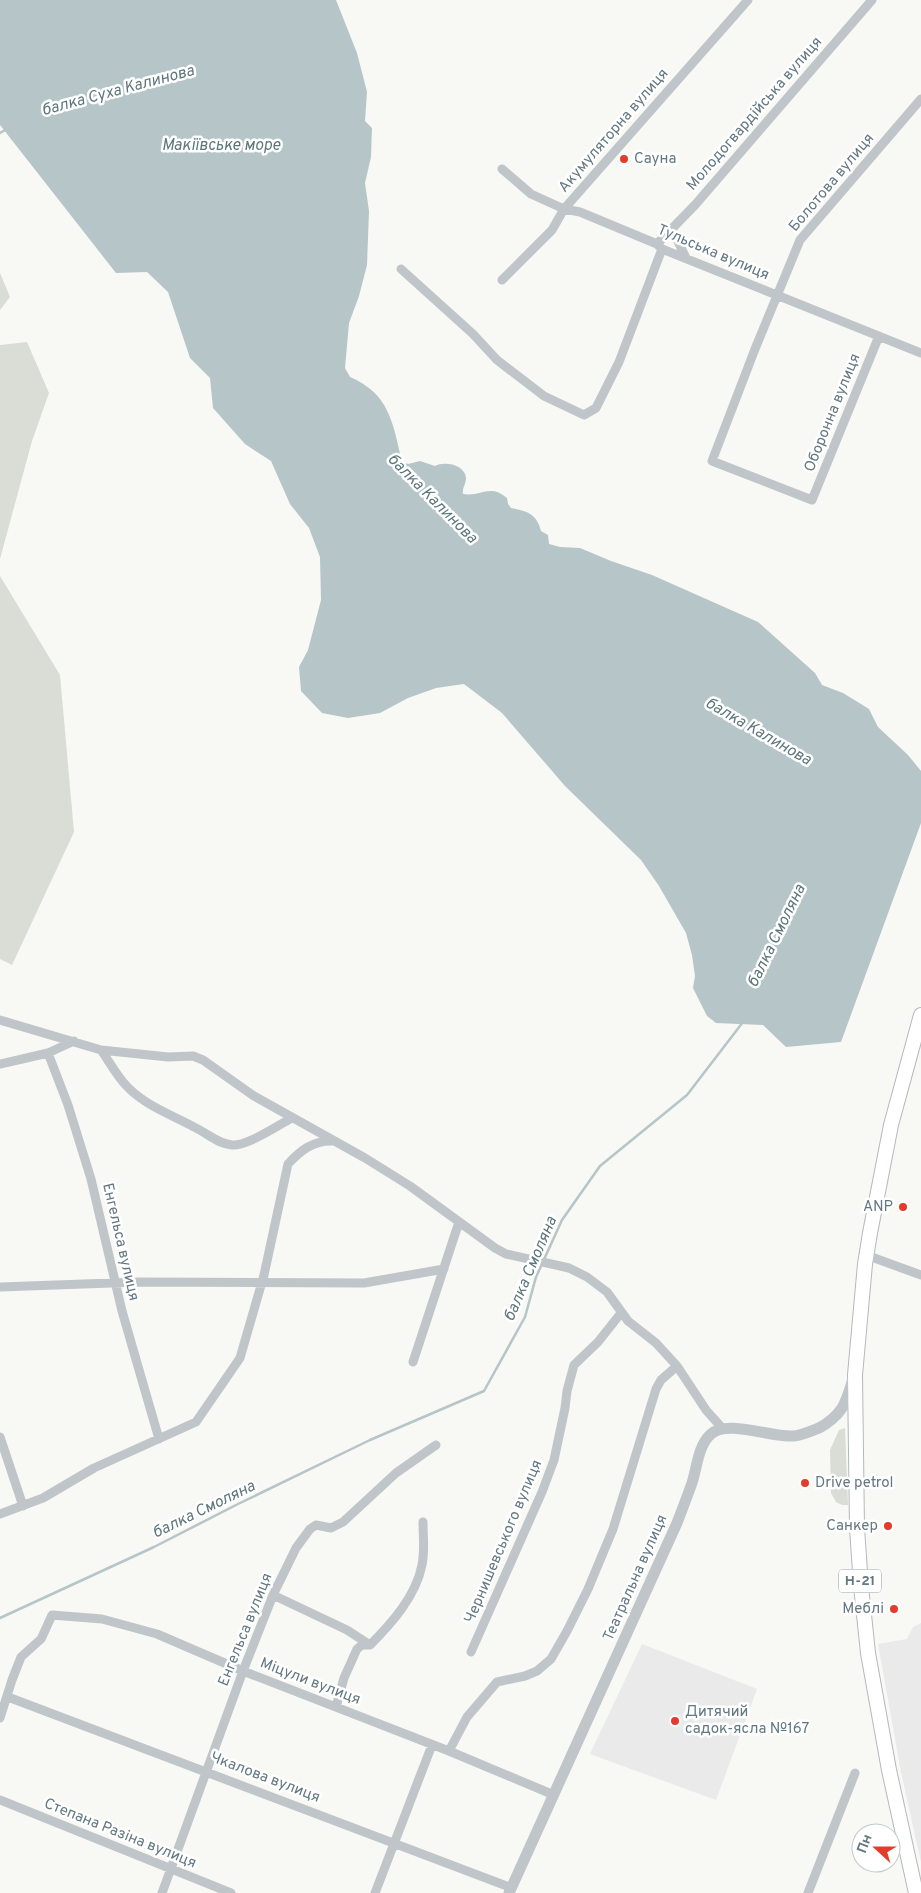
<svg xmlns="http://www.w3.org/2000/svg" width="921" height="1893" font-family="Overpass,sans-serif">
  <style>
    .built { fill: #e9eae9 }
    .green { fill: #d9ddd5 }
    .water { fill: #b6c5c7 }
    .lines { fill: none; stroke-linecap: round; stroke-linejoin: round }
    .stream { stroke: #b6c5c7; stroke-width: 2.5 }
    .primary-casing { stroke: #b3b9bc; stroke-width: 16 }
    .minor { stroke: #bfc5c8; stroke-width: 9 }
    .tertiary { stroke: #bfc5c8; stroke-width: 11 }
    .primary { stroke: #fff; stroke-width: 14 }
    .poi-dot { fill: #e13c2c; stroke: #fff; stroke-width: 2 }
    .labels { text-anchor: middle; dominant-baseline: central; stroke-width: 5; stroke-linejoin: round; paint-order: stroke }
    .shield { fill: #fff; stroke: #92a0a6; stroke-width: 1 }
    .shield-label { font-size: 14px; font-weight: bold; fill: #637880 }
    .street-label { font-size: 15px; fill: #637880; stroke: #fff }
    .poi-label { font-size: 15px; fill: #637880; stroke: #fff; text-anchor: start }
    .water-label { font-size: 16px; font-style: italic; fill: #5e777b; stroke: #fff }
  </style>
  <rect width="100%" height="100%" fill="#f8f8f5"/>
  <path class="built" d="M921,1623V1862L901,1772L878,1644L907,1639L913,1627Z
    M642,1644L757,1689L716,1800L590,1754Z"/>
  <path class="green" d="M0,273L10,297L0,310Z
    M27,342L49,393L32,441L0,559V345Z
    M0,576L60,675L74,832L12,965L0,959Z
    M845,1428L848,1505H842L836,1502L831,1493L830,1450L839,1430Z"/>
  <path class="water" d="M0,0H336L357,53L367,92L365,121L372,128L371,157L365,183L369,211L367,265L359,296L349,323L345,368L350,377C390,394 393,424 402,462L408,464L420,461L435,466C444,461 465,464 466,478C466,484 462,488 463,494C481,497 490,483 507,498L508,504L511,508C527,511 537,514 541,531L548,535L549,544L560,547L580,548L611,561L652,575L758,622L815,673L822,685L843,693L869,709L878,727L908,755L921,771V823L841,1042L786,1047L763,1025L716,1023L707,1016L693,988L695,976L692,955L686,933L659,886L641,860L565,786L502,713L464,684L436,688L408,698L380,713L348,718L322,713L301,691L299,667L308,650L321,600L320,557L309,528L290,504L271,461L245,444L213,408L210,378L190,358L168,292L147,272L116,273L0,125Z"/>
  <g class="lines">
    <path class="stream" d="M0,133L7,129
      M0,1618L154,1547L238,1504L370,1440L484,1391L525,1317L536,1277L562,1220L600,1166L687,1095L743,1022"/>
    <g class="primary-casing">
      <path id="primary" d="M916,1893L889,1770L868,1653L861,1586L857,1528L855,1375L865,1264L870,1233L891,1125L921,1015"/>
    </g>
    <path class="minor" d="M502,169L531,194L564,209L580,212L657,244L662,249L921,353
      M672,229L686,258
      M657,244L695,205L872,0
      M401,269L473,334L497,360L544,396L584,415L596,408L619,362L662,249
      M502,280L552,230L564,209L748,0
      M879,336L812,500L712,461L755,349L800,240L921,99
      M0,1020L101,1050L168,1057L193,1056L203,1060L254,1096L365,1158L410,1186L495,1248L506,1254L569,1268L587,1277L607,1292L628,1321L656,1343L677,1366L706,1410L723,1429
      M101,1050C108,1060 115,1072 123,1082C141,1104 170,1114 194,1127C207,1133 218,1144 232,1145C248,1146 278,1125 292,1118
      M48,1053L68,1105L91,1179L122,1311L159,1439
      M0,1064L48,1053L74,1041
      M866,1255L921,1275
      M0,1287L139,1282L364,1283L444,1269
      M413,1362L459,1222
      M0,1437L23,1506
      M0,1514L43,1498L94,1468L196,1422L240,1358L264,1275L288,1164C300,1151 313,1140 333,1141
      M273,1595L347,1630L370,1645
      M471,1652L542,1492L554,1460L565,1408L567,1391L574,1365L598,1342L621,1313
      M8,1697L512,1888
      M336,1707L344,1678L357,1649L362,1645H370C392,1623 416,1596 422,1565C425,1551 423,1536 423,1522
      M0,1718L12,1680L21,1657L41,1639L52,1615L102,1619L157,1634L243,1671L449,1751L554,1795
      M449,1751L467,1717L497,1682L525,1676L537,1671L551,1659L567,1631L588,1589L613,1529L656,1389L661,1380L677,1366
      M0,1800L231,1893
      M162,1893L243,1671L273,1595L296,1548L310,1529L316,1525L331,1528L343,1522L396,1473L436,1445
      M375,1893L432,1745
      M808,1893L855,1773"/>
    <path class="tertiary" d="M509,1893L677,1523C682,1510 687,1497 692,1483C697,1468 698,1445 711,1434C727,1419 773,1438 794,1436C803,1435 811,1431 819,1428C827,1424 837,1416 842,1408C847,1400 850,1388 853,1379"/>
    <use href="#primary" class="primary"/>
  </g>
  <g class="poi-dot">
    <circle cx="624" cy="159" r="5"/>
    <circle cx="903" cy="1207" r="5"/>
    <circle cx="805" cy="1483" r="5"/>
    <circle cx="888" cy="1526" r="5"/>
    <circle cx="894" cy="1609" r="5"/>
    <circle cx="675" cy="1721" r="5"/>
  </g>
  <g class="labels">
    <rect class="shield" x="839" y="1569.5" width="42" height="23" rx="4"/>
    <g class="shield-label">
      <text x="860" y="1581">Н-21</text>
    </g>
    <g class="street-label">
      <text transform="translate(755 114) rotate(-49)">Молодогвардійська вулиця</text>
      <text transform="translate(614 131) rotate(-49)">Акумуляторна вулиця</text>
      <text transform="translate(832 183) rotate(-50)">Болотова вулиця</text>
      <text transform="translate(713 253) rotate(23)">Тульська вулиця</text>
      <text transform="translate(833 413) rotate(-68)">Оборонна вулиця</text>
      <text transform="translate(120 1242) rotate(77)">Енгельса вулиця</text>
      <text transform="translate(504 1542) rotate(-67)">Чернишевського вулиця</text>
      <text transform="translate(636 1578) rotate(-66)">Театральна вулиця</text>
      <text transform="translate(246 1630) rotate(-68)">Енгельса вулиця</text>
      <text transform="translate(310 1682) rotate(21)">Міцули вулиця</text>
      <text transform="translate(265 1778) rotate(21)">Чкалова вулиця</text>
      <text transform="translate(120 1834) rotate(22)">Степана Разіна вулиця</text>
    </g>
    <g class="poi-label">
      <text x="634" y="159">Сауна</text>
      <text x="893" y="1207" text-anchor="end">ANP</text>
      <text x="815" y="1483">Drive petrol</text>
      <text x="878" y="1526" text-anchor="end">Санкер</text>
      <text x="884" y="1609" text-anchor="end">Меблі</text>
      <text x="685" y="1712">Дитячий<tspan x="685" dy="17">садок-ясла №167</tspan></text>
    </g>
    <g class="water-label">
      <text transform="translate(118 91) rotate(-15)">балка Суха Калинова</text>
      <text x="221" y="146">Макіївське море</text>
      <text transform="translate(432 499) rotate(45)">балка Калинова</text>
      <text transform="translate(758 732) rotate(30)">балка Калинова</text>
      <text transform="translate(777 936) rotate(-64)">балка Смоляна</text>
      <text transform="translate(531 1269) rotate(-67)">балка Смоляна</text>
      <text transform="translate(204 1510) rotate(-26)">балка Смоляна</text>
    </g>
  </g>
  <g transform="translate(876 1848) rotate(291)"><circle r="24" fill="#ffffff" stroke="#c1c9cc"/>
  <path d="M0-4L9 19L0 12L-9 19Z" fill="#e13c2c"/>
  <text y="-8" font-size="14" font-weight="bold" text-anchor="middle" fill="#637880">Пн</text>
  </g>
</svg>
